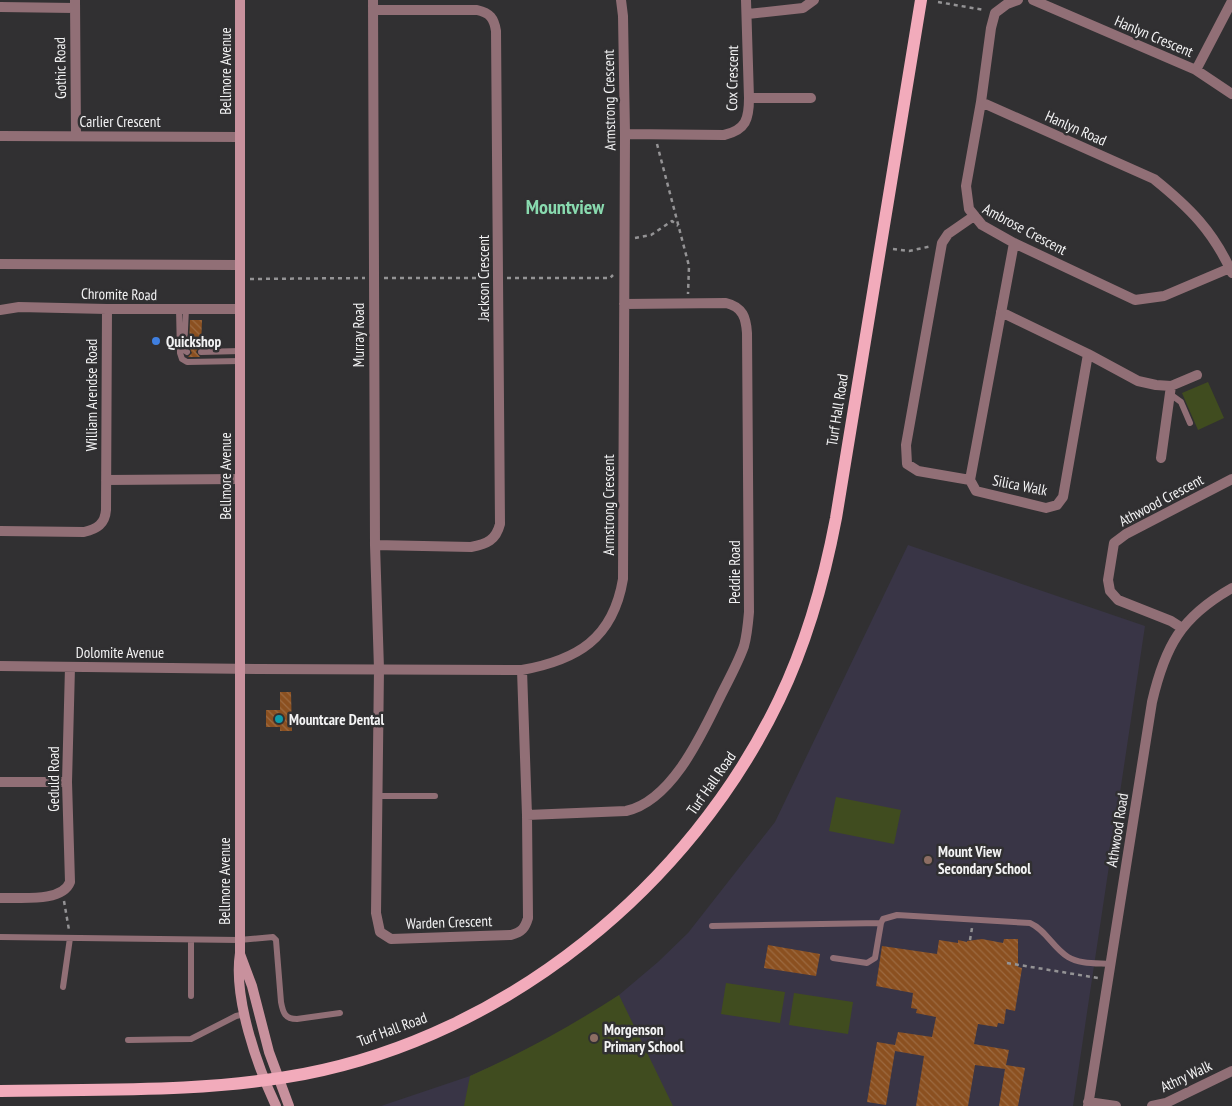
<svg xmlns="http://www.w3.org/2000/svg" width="1232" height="1106" font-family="'PT Sans Narrow',sans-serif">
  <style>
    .education { fill: #393546 }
    .pitch { fill: #404c1f }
    .building { fill: url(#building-back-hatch) }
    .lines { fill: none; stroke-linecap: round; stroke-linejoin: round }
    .path { stroke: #949395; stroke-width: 2.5; stroke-dasharray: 4 4; stroke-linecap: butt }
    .lane { stroke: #916f76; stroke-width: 6 }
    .street { stroke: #916f76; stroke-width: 10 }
    .secondary { stroke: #c8919d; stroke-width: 10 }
    .primary { stroke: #f2abbb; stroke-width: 12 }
    .shop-dot { fill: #3f7fe0; stroke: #313032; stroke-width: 2 }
    .culture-dot { fill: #0f9aa8; stroke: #313032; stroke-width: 2 }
    .education-dot { fill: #8d6e63; stroke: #313032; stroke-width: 2 }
    .labels { text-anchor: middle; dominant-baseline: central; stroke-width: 5; stroke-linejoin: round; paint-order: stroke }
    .street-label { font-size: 15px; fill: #f3f3f4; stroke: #313032 }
    .poi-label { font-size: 15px; font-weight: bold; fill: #f3f3f4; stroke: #313032; text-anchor: start }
    .district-label { font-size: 20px; font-weight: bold; fill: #89daaf; stroke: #313032 }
  </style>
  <defs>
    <pattern id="building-back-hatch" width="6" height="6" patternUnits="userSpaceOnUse" patternTransform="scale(1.25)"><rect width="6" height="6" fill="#8b5020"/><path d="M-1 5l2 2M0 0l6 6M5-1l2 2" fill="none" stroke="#9c6a41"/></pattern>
  </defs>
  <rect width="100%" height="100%" fill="#313032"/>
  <path class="education" d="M908,545L1145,626L1073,1106H381L470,1076L512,1057L582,1020L619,995L658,962L688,933L775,822Z"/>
  <path class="pitch" d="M1208,382L1224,418L1198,430L1182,393Z
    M836,797L901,810L894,844L829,831Z
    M726,983L785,992L780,1023L721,1014Z
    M794,993L853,1002L848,1034L789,1025Z
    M619,995L673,1106H464L470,1076C522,1053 571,1026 619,995Z"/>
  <path class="building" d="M190,320H202L201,347L198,348L196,352L200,357H188L192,353L189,347Z
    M280,692H291L292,731H280V727H266V710H280Z
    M982,939L1003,943L1004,939H1018V967L1022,968L1015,1011L1006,1009L1004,1024L998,1023L997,1027L978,1024L974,1044L1009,1050L1006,1065L1025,1068L1018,1106H999L1005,1069L975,1065L968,1106H916L924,1056L895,1051L886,1105L867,1102L877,1042L895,1045L898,1032L932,1037L936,1017L916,1013L917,1009L911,1008L913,993L876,986L882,946L937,954L939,940L958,943V940L967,942V941Z
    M768,945L820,954L816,976L764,968Z"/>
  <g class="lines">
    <path class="path" d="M938,2L984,10
      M657,144L689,266L688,294
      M635,238L651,235L672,221L678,226
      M893,249L909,251L932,246
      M384,278H488
      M507,278H610L613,275
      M250,279L365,278
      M64,901L69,930
      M970,940L972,928
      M1007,963L1098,978"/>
    <path class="lane" d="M179,309L180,353L182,359L187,362L240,361
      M186,309L184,350L187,352
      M201,352L240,351
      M1170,394L1181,402L1190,423
      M377,796H435
      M712,926L881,923
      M0,937L239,940L273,937L276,940L281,1002C283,1013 285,1019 297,1019L340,1013
      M833,958L867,963L875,958L881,923L883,919L897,915L1030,923C1046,930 1053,948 1068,957C1079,964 1097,963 1110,964
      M63,987L70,938
      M191,996V940
      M128,1040L191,1039L236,1016L245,1014"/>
    <path class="street" d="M75,0L76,136
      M373,0L375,545L379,669L376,913L380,932L391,939L511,935C522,932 525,928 528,918L527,815L522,670
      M1033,0L1196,70L1232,94
      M0,7L74,8
      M373,10H477C490,13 494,18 496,31L500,524C496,540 487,544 471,547L375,545
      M748,14L803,8L814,0
      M1196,70L1232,1
      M749,98H811
      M981,102L991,28L995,13L1007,4L1018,0
      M625,134L724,135C746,130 749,119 749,98L746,0
      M0,136L240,137
      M1014,243L970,480L976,491L1046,508L1057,505L1063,497L1088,354
      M0,264L239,265
      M1230,268L1164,296L1135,300L1014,243L982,225L969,209L966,186L981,102L1154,179C1190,208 1213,231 1232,273
      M0,310L19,307L107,309H239
      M1001,312L1088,354L1138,381L1156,385L1171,386L1197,375
      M1161,458L1171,386
      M106,480L240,479
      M970,480L918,471L907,464L906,445L942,243L948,234L974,216
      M0,531L84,532C97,529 105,524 106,510L107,309
      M1182,628L1171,621L1118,600L1110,591L1108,580L1114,543L1126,534L1232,479
      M0,666L258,669L522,670C577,660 613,639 623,579L625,134L623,16L621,0
      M0,782H67
      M527,815L626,811C672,801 702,734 721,695C729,679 738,663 744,646C747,635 748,624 749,612L747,333C746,318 743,307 726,303L624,304
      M0,898C19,897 62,903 70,882L67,782L70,667
      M1088,1102L1116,1106
      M1088,1106L1152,702C1165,646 1181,617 1232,588
      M1152,1106L1166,1103L1232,1071"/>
    <path class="secondary" d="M240,0V953C233,997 257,1066 276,1106
      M240,954L252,986L269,1052L289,1106"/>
    <path class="primary" d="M0,1091C101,1089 204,1093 304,1074C507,1035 690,886 779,700C807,642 824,581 836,518L921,0"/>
  </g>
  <circle class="shop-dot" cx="156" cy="341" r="5"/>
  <circle class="culture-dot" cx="279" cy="719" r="5"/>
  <g class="education-dot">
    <circle cx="928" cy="860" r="5"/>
    <circle cx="594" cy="1038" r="5"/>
  </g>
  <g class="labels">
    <g class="street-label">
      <text transform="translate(1154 36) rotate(23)">Hanlyn Crescent</text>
      <text transform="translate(60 68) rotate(-91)">Gothic Road</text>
      <text transform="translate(225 71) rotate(-90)">Bellmore Avenue</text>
      <text transform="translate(732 78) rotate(-89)">Cox Crescent</text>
      <text transform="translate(609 100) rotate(-91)">Armstrong Crescent</text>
      <text x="120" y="121">Carlier Crescent</text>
      <text transform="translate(1076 128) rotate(24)">Hanlyn Road</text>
      <text transform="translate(1025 229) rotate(28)">Ambrose Crescent</text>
      <text transform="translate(483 278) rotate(-90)">Jackson Crescent</text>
      <text transform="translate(119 294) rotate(1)">Chromite Road</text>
      <text transform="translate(358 335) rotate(-90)">Murray Road</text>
      <text transform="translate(91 395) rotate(-90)">William Arendse Road</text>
      <text transform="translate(837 410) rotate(-81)">Turf Hall Road</text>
      <text transform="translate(225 476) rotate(-90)">Bellmore Avenue</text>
      <text transform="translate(1020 485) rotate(11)">Silica Walk</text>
      <text transform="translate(1161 500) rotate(-28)">Athwood Crescent</text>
      <text transform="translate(608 505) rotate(-90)">Armstrong Crescent</text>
      <text transform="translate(734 572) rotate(-90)">Peddie Road</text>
      <text x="120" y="652">Dolomite Avenue</text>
      <text transform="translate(53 779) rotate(-90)">Geduld Road</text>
      <text transform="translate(711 783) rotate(-55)">Turf Hall Road</text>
      <text transform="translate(1117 830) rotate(-81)">Athwood Road</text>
      <text transform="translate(224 881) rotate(-90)">Bellmore Avenue</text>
      <text transform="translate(449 922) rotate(-2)">Warden Crescent</text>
      <text transform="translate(392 1029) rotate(-20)">Turf Hall Road</text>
      <text transform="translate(1186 1076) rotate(-25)">Athry Walk</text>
    </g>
    <g class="poi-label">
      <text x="166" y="341">Quickshop</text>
      <text x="289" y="719">Mountcare Dental</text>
      <text x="938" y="851">Mount View<tspan x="938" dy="17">Secondary School</tspan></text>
      <text x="604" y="1029">Morgenson<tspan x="604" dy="17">Primary School</tspan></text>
    </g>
    <g class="district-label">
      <text x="565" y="207">Mountview</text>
    </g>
  </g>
</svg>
